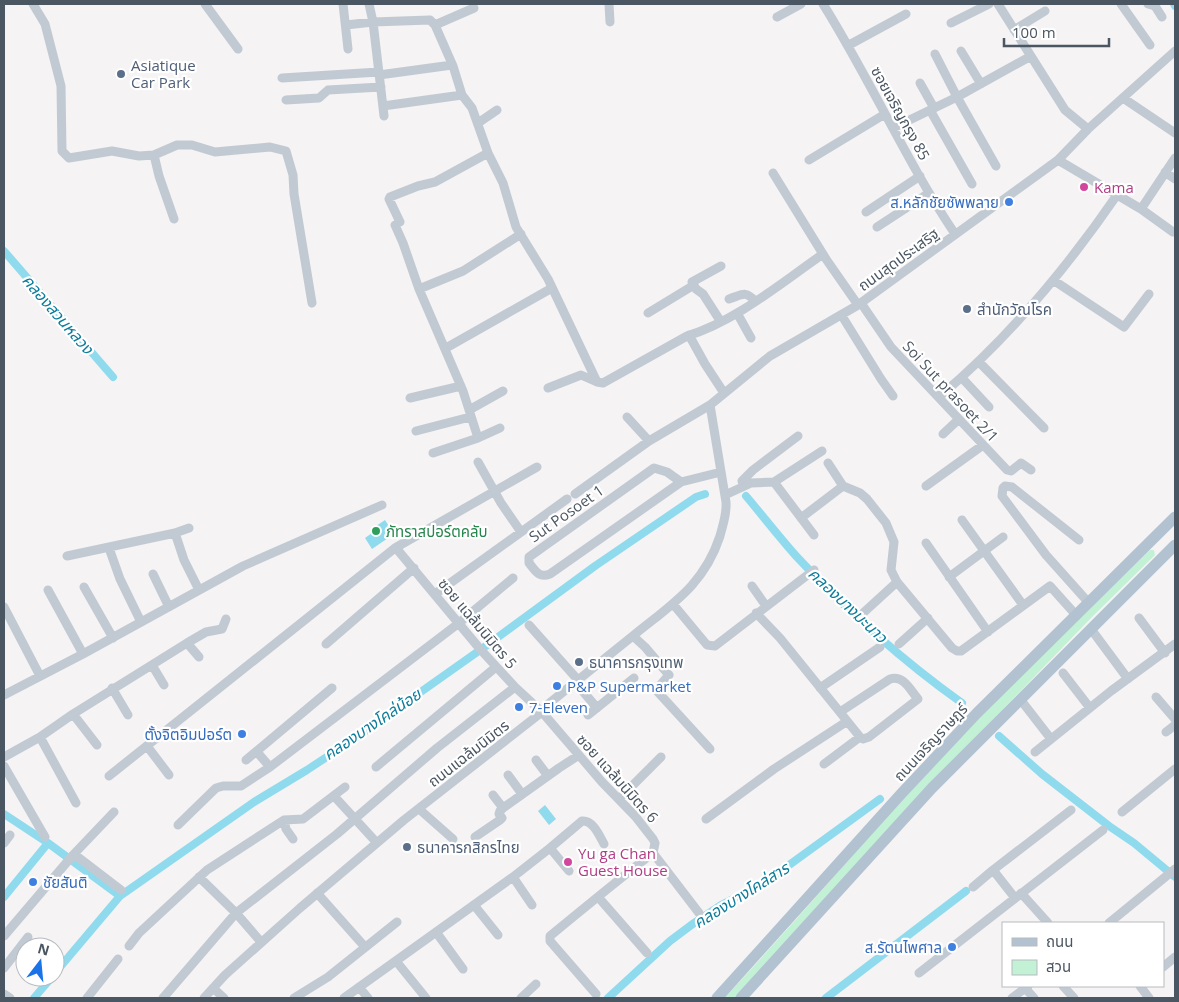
<svg xmlns="http://www.w3.org/2000/svg" width="1179" height="1002" font-family="'Open Sans','Noto Sans Thai',sans-serif">
  <style>
    .green { fill: #c3f1d5 }
    .water { fill: #90daee }
    .lines { fill: none; stroke-linecap: round; stroke-linejoin: round }
    .canal { stroke: #90daee; stroke-width: 8 }
    .minor { stroke: #c1cad2; stroke-width: 9 }
    .major { stroke: #b3c2d1; stroke-width: 11 }
    .service-dot { fill: #5c6f8a; stroke: #fff; stroke-width: 2 }
    .hotel-dot { fill: #d1479c; stroke: #fff; stroke-width: 2 }
    .shop-dot { fill: #3f7fe0; stroke: #fff; stroke-width: 2 }
    .leisure-dot { fill: #2e9e5b; stroke: #fff; stroke-width: 2 }
    .labels { text-anchor: middle; dominant-baseline: central; stroke-width: 4.5; stroke-linejoin: round; paint-order: stroke }
    .service-label { font-size: 15px; fill: #4e5e75; stroke: #fff; text-anchor: start }
    .street-label { font-size: 15px; fill: #4a5661; stroke: #fff }
    .hotel-label { font-size: 15px; fill: #b23c85; stroke: #fff; text-anchor: start }
    .shop-label { font-size: 15px; fill: #366cbe; stroke: #fff; text-anchor: end }
    .leisure-label { font-size: 15px; fill: #27864d; stroke: #fff; text-anchor: start }
    .water-label { font-size: 16px; font-style: italic; fill: #0c7c9b; stroke: #fff }
  </style>
  <rect width="100%" height="100%" fill="#f5f3f3"/>
  <path class="green" d="M1150,550H1154L1155,555L1092,617L920,795L737,998H724C784,935 840,868 899,804C979,716 1063,631 1150,550Z"/>
  <path class="water" d="M385,520L394,534L372,549L365,538L372,533L370,530Z
    M545,805L556,819L549,825L538,811Z"/>
  <g class="lines">
    <path class="canal" d="M1174,4L1175,6
      M4,251L113,377
      M746,496C763,516 779,537 797,557C847,611 903,661 962,703
      M999,736L1042,774L1109,826L1134,843L1175,877
      M4,814L48,843L120,896
      M4,897L48,843
      M55,973L120,896L254,802L307,770L357,737L490,643L595,566L696,497L705,494
      M34,998L52,977
      M608,998L670,941L694,923L721,905L763,884L880,799
      M826,998L966,891"/>
    <path class="minor" d="M33,4L45,24L61,86L62,151L69,158L112,151L139,156L154,155L177,145H192L215,152L270,147L286,151L293,175L294,194L312,303
      M205,4L238,49
      M343,4L348,49
      M369,4L373,22L384,116
      M609,4L610,22
      M823,4C870,79 906,161 955,234
      M998,4L1065,110L1088,129
      M1121,4L1150,45
      M1148,4L1155,6L1162,17
      M474,8L435,25L453,66L462,95L472,108L488,153L503,183L516,227L548,279L597,382
      M777,17L801,4
      M951,23L989,4
      M346,25L373,22L430,20L435,25
      M1014,30L1045,11
      M849,45L906,14
      M961,51L981,84
      M935,54L957,97L996,166
      M379,75L452,65
      M282,78L379,72
      M920,83L934,108
      M1123,98L1175,133
      M286,100L319,98L328,90L381,87
      M383,106L462,95
      M930,110L972,184
      M478,123L497,110
      M893,128L957,97L1031,56
      M154,155L159,176L174,219
      M809,160L885,114
      M1058,160L1141,209L1173,232
      M1165,172L1175,179
      M773,173L826,259L858,305
      M1141,209L1175,158
      M866,212L920,176
      M400,222L389,199L390,197L418,186L435,182L488,153
      M395,225L403,243L419,289L463,391L478,438L433,453
      M877,227L929,193
      M721,266L692,282L696,289L703,294L721,322
      M1053,280L1124,327L1149,294
      M419,289L463,271L521,234
      M729,299C742,295 745,290 755,301
      M861,303L891,347L1007,470L1011,471L1021,463L1031,470
      M648,313L694,285
      M737,313L751,338
      M842,316L881,379L893,396
      M689,335L705,364L724,393
      M446,348L552,288
      M979,362L1044,428
      M962,378L989,407
      M548,388L581,375L597,382L603,383L687,336C736,321 781,283 823,254
      M939,397C1008,339 1066,269 1117,195
      M410,398L461,386
      M469,410L503,391
      M627,417L649,441
      M416,431L470,417
      M943,434L959,419
      M478,438L500,428
      M478,462L501,503L521,532
      M828,463L843,486L860,493L867,499L886,523L894,542L891,570L897,582L952,648L957,651H961L1050,586L1076,615
      M681,482L667,472L654,468L529,557V563C536,572 539,578 550,574L681,482L721,472
      M744,486L742,481L753,470L798,436
      M926,486L983,445
      M575,494L649,441L710,405
      M725,495L751,483L774,482
      M801,518L843,486
      M962,520L1023,605
      M175,533L184,560L199,590
      M814,535L774,482L822,451
      M1079,540L1012,487L1005,486L1003,488L1002,496L1046,555L1088,602
      M926,543L988,632
      M109,548L120,579L141,622
      M396,548L480,649L515,687L542,712L602,782L635,816L653,839L655,843L653,853L699,913
      M67,556L175,533L189,528
      M153,574L169,607
      M949,577L1003,537
      M752,586L766,606
      M84,587L113,638
      M48,590L83,654
      M435,594L567,499
      M673,604L707,645L715,646L814,570
      M4,607L40,676
      M756,613L780,638L860,737L863,739L869,737L918,699C910,690 904,675 890,679L840,712
      M862,614L897,582
      M1139,618L1165,653
      M529,625L578,680
      M1091,629L1128,679
      M633,636L645,647L669,675L656,690L710,749
      M187,643L199,657
      M326,644L414,568
      M899,644L928,618
      M152,665L164,685
      M1063,673L1090,708
      M575,682L597,708
      M112,688L128,715
      M820,688L880,647
      M4,695L83,654L243,566L382,505
      M1156,697L1175,719
      M1020,699L1051,739
      M73,714L97,745
      M588,715L634,678
      M1166,732L1175,725
      M40,737L76,803
      M147,746L169,775
      M257,752L270,767
      M1035,752L1111,691L1175,644
      M4,757L40,737L73,714L187,643L206,632L222,629L226,619
      M246,760L332,688
      M536,760L548,776
      M824,764L860,737
      M4,766L45,837
      M376,767L496,667
      M508,775L522,794
      M109,776L395,548L537,467
      M493,795L503,808
      M334,796L377,843
      M619,799L661,757
      M419,809L453,839
      M1122,812L1175,769
      M706,819L774,769L846,722
      M284,820L286,829L293,839
      M178,825L216,788L223,786H241L270,767L459,623L513,578
      M475,837L500,820L502,818L499,814L500,811L503,808L559,768L579,755
      M4,843L10,835
      M550,848L582,821C593,820 599,835 604,844
      M74,854L121,890
      M993,870L1015,898
      M199,877L236,913L261,942
      M513,877L532,905
      M973,887L993,870L1071,810
      M317,893L365,947
      M1021,893L1048,923
      M599,898L647,953
      M474,905L498,935
      M1109,923L1175,869
      M436,932L463,969
      M4,936L73,855L114,812
      M129,946L139,933L207,870L284,820L303,819L345,787
      M396,961L426,998
      M1163,967L1175,957
      M4,968L28,937
      M919,973L1103,830
      M1063,986L1074,998
      M1140,986L1149,998
      M359,987L368,998
      M213,988L224,998
      M1025,988L1034,998
      M4,994L10,998
      M596,994L550,941V936C584,908 618,880 653,853
      M87,998L118,959
      M163,998L236,913L337,834L437,748L515,687
      M204,998L225,975L300,908L404,820L542,712L547,705C576,682 605,658 634,635C672,604 704,585 720,536C723,524 727,514 726,502L710,405L770,356L858,305L1058,160L1088,129L1175,51
      M294,998L328,977L397,922
      M344,998L513,877L550,848L569,871
      M521,998L536,984
      M1012,998L1028,986"/>
    <path class="major" d="M717,998L901,794L977,713L1175,517
      M741,998L932,788L1175,545"/>
  </g>
  <g class="service-dot">
    <circle cx="121" cy="74" r="5"/>
    <circle cx="967" cy="309" r="5"/>
    <circle cx="579" cy="662" r="5"/>
    <circle cx="407" cy="847" r="5"/>
  </g>
  <g class="hotel-dot">
    <circle cx="1084" cy="187" r="5"/>
    <circle cx="568" cy="862" r="5"/>
  </g>
  <g class="shop-dot">
    <circle cx="1009" cy="202" r="5"/>
    <circle cx="557" cy="686" r="5"/>
    <circle cx="519" cy="707" r="5"/>
    <circle cx="242" cy="734" r="5"/>
    <circle cx="33" cy="882" r="5"/>
    <circle cx="952" cy="947" r="5"/>
  </g>
  <circle class="leisure-dot" cx="376" cy="531" r="5"/>
  <g class="labels">
    <g class="service-label">
      <text x="131" y="65">Asiatique<tspan x="131" dy="17">Car Park</tspan></text>
      <text x="977" y="309">สำนักวัณโรค</text>
      <text x="589" y="662">ธนาคารกรุงเทพ</text>
      <text x="417" y="847">ธนาคารกสิกรไทย</text>
    </g>
    <g class="street-label">
      <text transform="translate(901 113) rotate(61)">ซอยเจริญกรุง 85</text>
      <text transform="translate(898 259) rotate(-36)">ถนนสุดประเสริฐ</text>
      <text transform="translate(951 391) rotate(47)">Soi Sut prasoet 2/1</text>
      <text transform="translate(566 513) rotate(-35)">Sut Posoet 1</text>
      <text transform="translate(478 623) rotate(50)">ซอย แฉล้มนิมิตร 5</text>
      <text transform="translate(930 742) rotate(-47)">ถนนเจริญราษฎร์</text>
      <text transform="translate(468 753) rotate(-38)">ถนนแฉล้มนิมิตร</text>
      <text transform="translate(618 778) rotate(48)">ซอย แฉล้มนิมิตร 6</text>
    </g>
    <g class="hotel-label">
      <text x="1094" y="187">Kama</text>
      <text x="578" y="853">Yu ga Chan<tspan x="578" dy="17">Guest House</tspan></text>
    </g>
    <g class="shop-label">
      <text x="999" y="202">ส.หลักชัยซัพพลาย</text>
      <text x="567" y="686" text-anchor="start">P&amp;P Supermarket</text>
      <text x="529" y="707" text-anchor="start">7-Eleven</text>
      <text x="232" y="734">ตั้งจิตอิมปอร์ต</text>
      <text x="43" y="882" text-anchor="start">ชัยสันติ</text>
      <text x="942" y="947">ส.รัตนไพศาล</text>
    </g>
    <g class="leisure-label">
      <text x="386" y="531">ภัทราสปอร์ตคลับ</text>
    </g>
    <g class="water-label">
      <text transform="translate(58 314) rotate(49)">คลองสวนหลวง</text>
      <text transform="translate(848 605) rotate(43)">คลองบางมะนาว</text>
      <text transform="translate(372 724) rotate(-34)">คลองบางโคล่น้อย</text>
      <text transform="translate(741 895) rotate(-32)">คลองบางโคล่สาร</text>
    </g>
  </g>
  <rect width="1179" height="1002" fill="none" stroke="#4a5661" stroke-width="10"/>
  <rect x="1002" y="922" width="162" height="65" fill="#ffffff" stroke="#b7bbc0"/>
  <rect x="1012" y="938" width="25" height="8" fill="#b3c2d1" stroke="#b7bbc0"/>
  <text x="1046" y="947" font-size="15" fill="#4a5661">ถนน</text>
  <rect x="1012" y="960" width="25" height="15" fill="#c3f1d5" stroke="#b7bbc0"/>
  <text x="1046" y="972" font-size="15" fill="#4a5661">สวน</text>
  <g transform="translate(40 962) rotate(16)"><circle r="24" fill="#ffffff" stroke="#b7bbc0"/>
  <path d="M0-4L9 19L0 12L-9 19Z" fill="#1a73e8"/>
  <text y="-8" font-size="14" font-weight="bold" text-anchor="middle" fill="#4a5661">N</text>
  </g>
  <path d="M1004 38v8h105v-8" fill="none" stroke="#4a5661" stroke-width="2.5"/>
  <text x="1012" y="38" font-size="15" fill="#4a5661" stroke="#ffffff" stroke-width="4" paint-order="stroke">100 m</text>
</svg>
